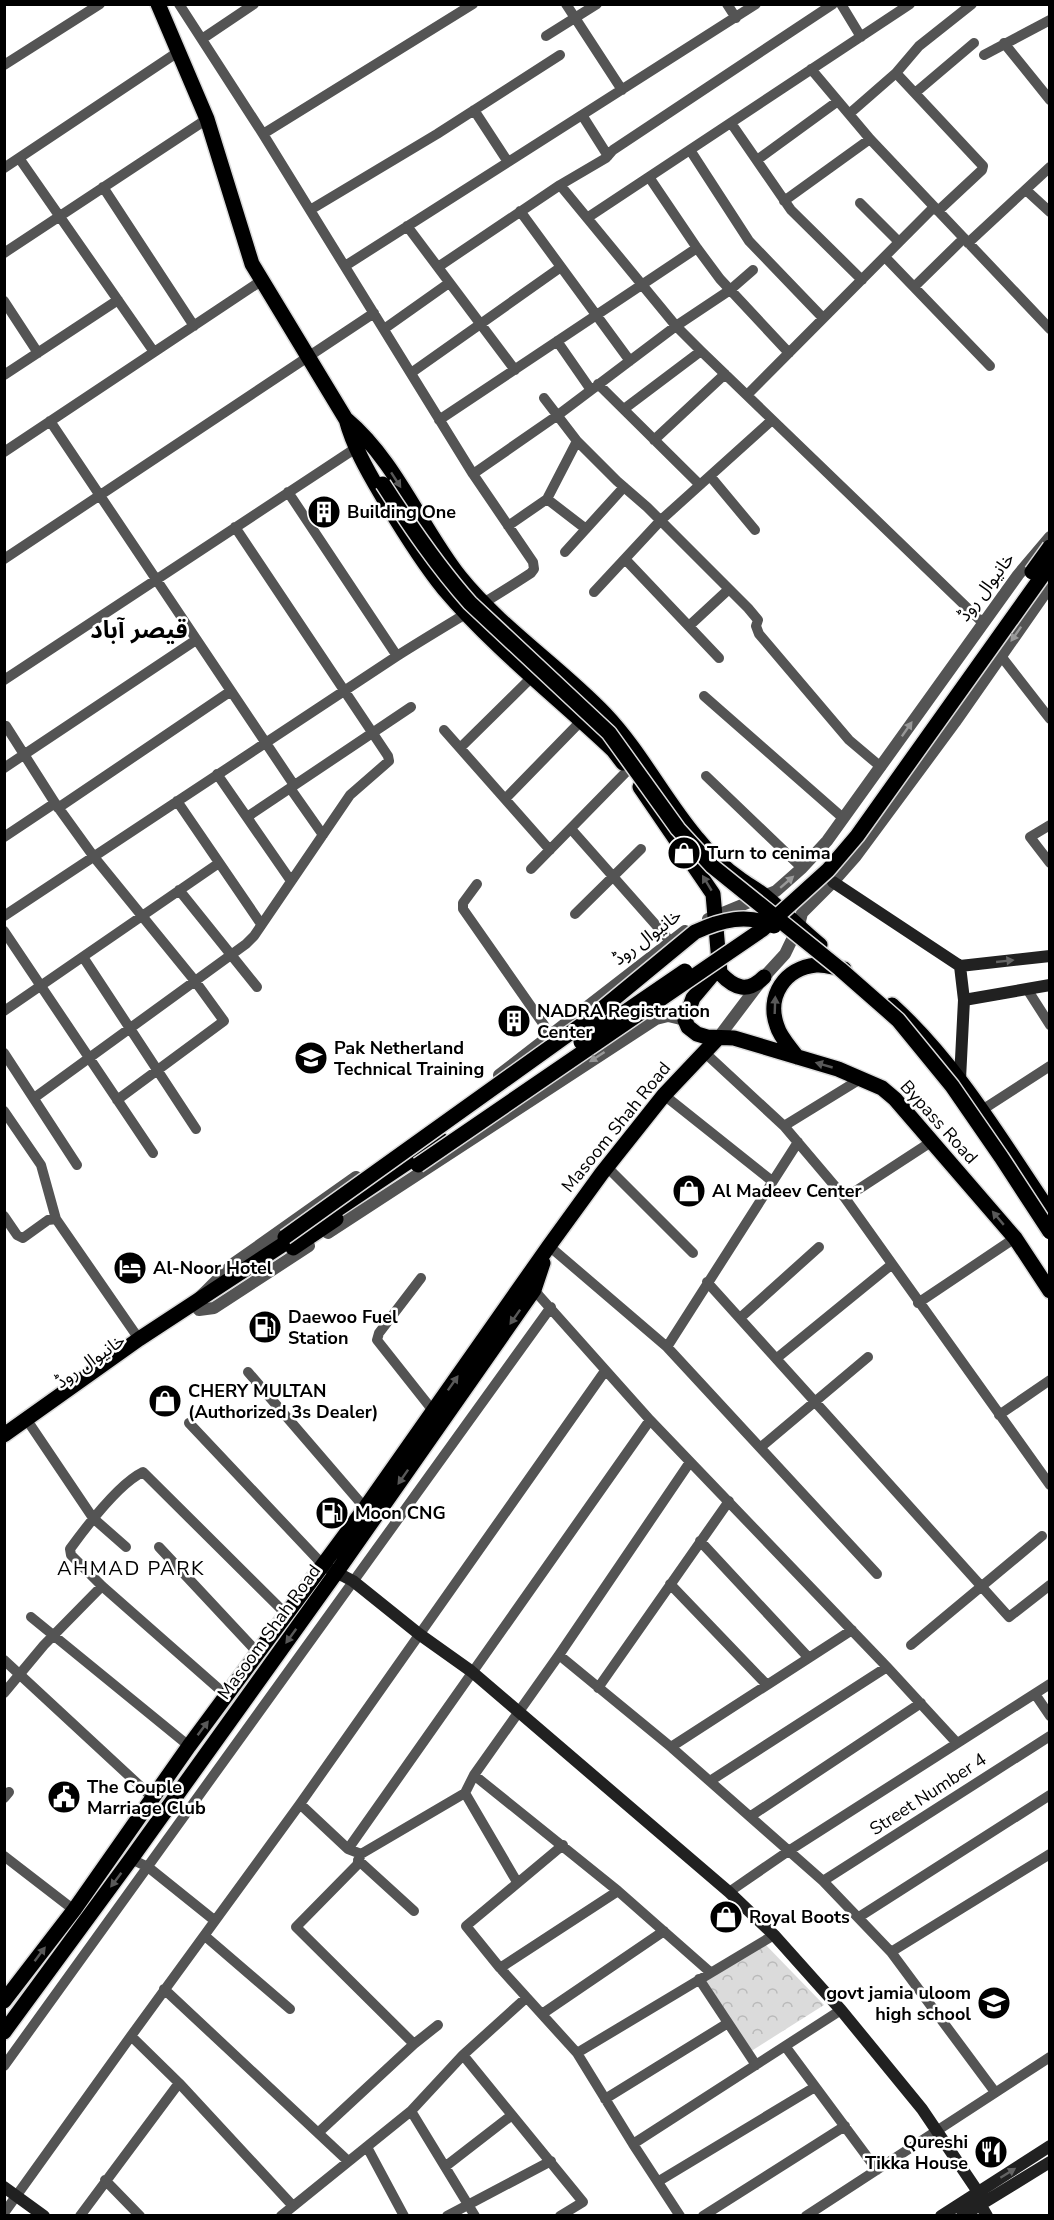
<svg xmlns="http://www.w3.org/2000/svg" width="1054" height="2220" font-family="'Nunito Sans','Noto Sans Arabic',sans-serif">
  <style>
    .park { fill: url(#park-crowns) }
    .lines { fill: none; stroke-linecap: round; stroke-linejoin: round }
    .primary-casing { stroke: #dbdbdb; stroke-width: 18 }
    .minor { stroke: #545454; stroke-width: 10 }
    .tertiary { stroke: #545454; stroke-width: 12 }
    .secondary { stroke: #212121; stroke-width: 12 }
    .primary { stroke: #000; stroke-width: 15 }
    .primary-bridge-casing { stroke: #dbdbdb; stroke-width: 18; stroke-linecap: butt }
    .primary-bridge { stroke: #000; stroke-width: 15 }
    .oneway { fill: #595959 }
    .oneway2 { fill: #989898 }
    .oneway3 { fill: #646464 }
    .labels { text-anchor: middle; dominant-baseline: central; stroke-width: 5; stroke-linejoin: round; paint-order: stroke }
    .poi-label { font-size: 18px; font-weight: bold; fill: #000; stroke: #fff; text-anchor: start }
    .street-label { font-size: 18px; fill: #000; stroke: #fff }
    .neighbourhood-label { font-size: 20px; letter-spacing: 1.5px; fill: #000; stroke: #fff }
    .district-label { font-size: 24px; font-weight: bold; fill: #000; stroke: #fff }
  </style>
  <defs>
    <pattern id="park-crowns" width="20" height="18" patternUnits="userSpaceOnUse" patternTransform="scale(1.5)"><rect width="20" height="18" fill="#dbdbdb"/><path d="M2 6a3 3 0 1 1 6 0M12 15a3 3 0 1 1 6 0" fill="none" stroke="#bababa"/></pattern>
  </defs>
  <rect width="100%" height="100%" fill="#fff"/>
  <path class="park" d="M763,1942L824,2005L745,2055L696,1981Z"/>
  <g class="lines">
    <g class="primary-casing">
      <path id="primary" d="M158,4L207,119L252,264L350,426
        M346,419C396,461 420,526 460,577C502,629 559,666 605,714C641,752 664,799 697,838C709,853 724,868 740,879C748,885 758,890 766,897C785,913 802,930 820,945
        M346,419C354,449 370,475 385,501C403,531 422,562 444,589C494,648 557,697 613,750L623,763
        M640,787L713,894L720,973C735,989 748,993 764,977
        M719,967L693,998L685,1020L688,1027L697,1034L707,1037L734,1038L838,1069L882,1088L895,1099L1015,1238L1050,1291
        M892,1005C957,1064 1001,1140 1050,1212
        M797,1057C790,1047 780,1037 777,1026C766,996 785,968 816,965C825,964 835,968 844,969
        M320,1221L441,1140
        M293,1248L336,1219
        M4,1435L139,1339L299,1234
        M4,2001L74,1910L189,1746L365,1508L549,1246L602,1173L664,1095L718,1038
        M4,2032L131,1859L336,1573L534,1290L543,1263"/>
    </g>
    <path class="minor" d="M566,4L622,90
      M727,4L736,18
      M841,4L861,37
      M546,36L597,4
      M202,39L254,4
      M1004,43L1050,100
      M984,55L1050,20
      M4,65L100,4
      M811,69L870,139L1050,329
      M896,73L983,166L982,170L938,211
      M915,93L974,43
      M474,110L508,162
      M849,114L896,73L919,46L972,4
      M582,115L608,156
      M731,123L791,210L862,280
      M263,134L473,4
      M690,150L749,241L823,318
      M19,158L154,352
      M757,160L838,101
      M4,168L178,52
      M649,177L697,248L720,279L789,353
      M560,185L676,326L701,351L983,623
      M103,187L194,326
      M1026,190L1050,212
      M784,201L870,139
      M860,203L899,242
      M310,210L437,134L560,55
      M520,211L630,361
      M587,218L910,4
      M407,226L515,370
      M968,243L1050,167
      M4,253L207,119
      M885,257L990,366
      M345,266L756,4
      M438,267L560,185L606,158L613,150L833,4
      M914,287L964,238
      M4,301L38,353
      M384,329L449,283
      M557,341L591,390
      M411,373L561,267
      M4,375L118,300
      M598,384L700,485
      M747,395L934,207
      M544,398L577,441L617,481L647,507L748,608L758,620L756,626L759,634L849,740L881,767
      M624,409L701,351
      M439,420L697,248
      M50,421L294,785
      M654,440L725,374
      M4,452L261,281
      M473,474L558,415L676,326L730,290L753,270
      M710,476L755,530
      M288,492L397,656
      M547,499L586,529
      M508,526L547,499L577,441
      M565,552L624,487
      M4,559L374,313
      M625,559L719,658
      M594,592L661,520L772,420
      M689,626L729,589
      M1001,656L1050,719
      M4,680L356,448
      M704,696L843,818
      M6,726L55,803L94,857L195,981L224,1021L117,1100
      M444,730L550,850
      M460,748L533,676
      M4,768L196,640
      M217,774L291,881
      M706,776L802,868
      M290,788L323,835
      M505,799L582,720
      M177,801L261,924
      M58,808L231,691
      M247,817L411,707
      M1050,825L1030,837L1050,863
      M571,829L671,942
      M4,837L55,803
      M531,869L628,770
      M477,884L463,903V909L551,1035
      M179,890L257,987
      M575,914L641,849
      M4,916L397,656C441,628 487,602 531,573L534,569L533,562L473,474L263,134L179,4
      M4,931L153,1153
      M83,957L196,1129
      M1027,989L1050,1025
      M4,1011L219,863
      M703,1051L784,1126L845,1198L1050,1485
      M4,1053L77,1165
      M664,1095L772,1181
      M34,1098L246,944L254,936L350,795L389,761L388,756L235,527
      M982,1110L1050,1066
      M4,1111L41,1165L56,1219
      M784,1126L862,1078
      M607,1167L693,1253
      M845,1198L931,1142
      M4,1216L17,1235L23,1238L48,1220L56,1219L139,1339
      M549,1246L667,1347L877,1574
      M421,1278L379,1333L377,1340L434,1412
      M707,1282L1009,1617L1050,1585
      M534,1290L650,1420L887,1667L956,1742
      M918,1303L1015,1238
      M740,1318L819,1247
      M667,1347L798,1142
      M777,1358L891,1265
      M248,1372L365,1508
      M999,1415L1050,1380
      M189,1423L324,1566
      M31,1426L93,1518L126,1547
      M761,1447L868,1357
      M700,1541L808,1657
      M159,1547L259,1654
      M670,1584L766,1684
      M31,1617L189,1746
      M911,1645L1042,1536
      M559,1655L671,1747L823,1881L891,1952L995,2092
      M4,1660L153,1798
      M598,1688L729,1501
      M4,1693L44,1645L102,1586
      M1035,1694L1050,1716
      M227,1696L102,1586L71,1555L70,1549C86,1527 118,1484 143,1472L287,1615
      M671,1747L852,1630
      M474,1775L618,1891L710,1972
      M710,1781L887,1667
      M465,1793L517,1882
      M4,1798L9,1792
      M300,1804L348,1849L361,1854L465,1793L474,1775L559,1655L690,1462
      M751,1816L921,1703
      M563,1845L466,1926L500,1968L577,2053L633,2144L680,2216
      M348,1849L650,1420
      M361,1854L357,1865L296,1927L414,2044
      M4,1856L74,1910
      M131,1859L148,1867L214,1920
      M358,1860L414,1911
      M823,1881L1050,1736
      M729,1892L790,1850L1050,1684
      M859,1917L1050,1795
      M205,1936L290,2009
      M891,1952L1050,1854
      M500,1968L618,1891
      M699,1979L756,2065
      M164,1989L348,2161
      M526,1998L463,2055L583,2202L560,2216
      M542,2014L664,1931
      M131,2036L179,2083L292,2205
      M785,2046L877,2170
      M577,2053L774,1935
      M4,2066L551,1307
      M605,2099L728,2023
      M411,2111L475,2216
      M319,2132L414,2044L438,2025
      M633,2144L841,2010
      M367,2147L404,2216
      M446,2166L512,2115
      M105,2180L140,2216
      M659,2181L815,2087
      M4,2213L131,2036L300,1804L605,1371
      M80,2216L179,2083
      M281,2216L411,2111L463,2055
      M447,2216L551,2161
      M703,2216L845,2126
      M806,2216L1050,2057"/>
    <path class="tertiary" d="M708,919L776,891L802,868L827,841L1018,575L1050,537
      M718,1038L764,977L785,954L799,925L802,913L833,882L856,856L955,722L1050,586
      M499,1075L685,931
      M328,1233L656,1019L668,1016L685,1020
      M309,1246L214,1308L199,1310L194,1303L233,1264L356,1177"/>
    <path class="secondary" d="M833,882L960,966L964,1000L960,1079
      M960,966L1050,956
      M964,1000L1050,985
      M330,1569L353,1581L419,1634L471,1671L729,1892L774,1935L841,2010L922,2109L978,2192L980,2204L987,2216
      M4,2187L44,2216
      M941,2216L1050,2146
      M962,2216L1050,2162"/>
    <use href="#primary" class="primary"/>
    <g class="primary-bridge-casing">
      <path id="primary-bridge" d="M383,484C410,526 437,566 470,603L609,733L678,829L712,866L840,969L898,1020L952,1086L1001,1157L1050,1232
        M1032,572L1050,547
        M581,1042L685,971
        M418,1165L763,929L828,870L857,836L1050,565
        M285,1237L587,1021L695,932C721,920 747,913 774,926"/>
    </g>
    <use href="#primary-bridge" class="primary-bridge"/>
  </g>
  <defs><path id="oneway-solid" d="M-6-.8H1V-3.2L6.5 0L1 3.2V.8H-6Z" transform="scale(1.5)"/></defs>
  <g class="oneway">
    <use href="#oneway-solid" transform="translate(396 480) rotate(57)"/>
    <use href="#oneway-solid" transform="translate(707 883) rotate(-121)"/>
    <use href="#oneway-solid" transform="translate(775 1005) rotate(-88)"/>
    <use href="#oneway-solid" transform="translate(824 1065) rotate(-164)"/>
    <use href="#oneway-solid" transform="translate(998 1218) rotate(-130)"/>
    <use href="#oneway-solid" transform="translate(515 1317) rotate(125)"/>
    <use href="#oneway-solid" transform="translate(453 1383) rotate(-55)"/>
    <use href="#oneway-solid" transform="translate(403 1477) rotate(125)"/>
    <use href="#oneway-solid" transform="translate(291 1636) rotate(126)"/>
    <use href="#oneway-solid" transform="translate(203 1728) rotate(-53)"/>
    <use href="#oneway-solid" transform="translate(116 1880) rotate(127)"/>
    <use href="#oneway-solid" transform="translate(40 1954) rotate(-53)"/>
  </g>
  <g class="oneway2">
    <use href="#oneway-solid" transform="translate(1016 634) rotate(125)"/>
    <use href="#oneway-solid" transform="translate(907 729) rotate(-55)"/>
    <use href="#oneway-solid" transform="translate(787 882) rotate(-41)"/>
    <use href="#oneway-solid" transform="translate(597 1057) rotate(147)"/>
  </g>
  <g class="oneway3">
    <use href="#oneway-solid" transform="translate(1005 961) rotate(-6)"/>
    <use href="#oneway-solid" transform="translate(1008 2173) rotate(-32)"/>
  </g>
  <defs>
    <g id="building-disc" transform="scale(1.725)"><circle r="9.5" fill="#000" stroke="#fff"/><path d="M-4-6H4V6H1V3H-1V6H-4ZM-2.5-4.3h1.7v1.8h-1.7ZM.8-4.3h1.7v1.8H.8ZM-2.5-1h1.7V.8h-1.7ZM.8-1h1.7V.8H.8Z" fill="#fff"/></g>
    <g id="shop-disc" transform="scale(1.725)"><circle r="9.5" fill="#000" stroke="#fff"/><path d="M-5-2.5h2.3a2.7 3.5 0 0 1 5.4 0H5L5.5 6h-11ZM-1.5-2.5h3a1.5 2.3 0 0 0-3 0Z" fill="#fff"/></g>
    <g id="school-disc" transform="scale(1.725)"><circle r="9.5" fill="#000" stroke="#fff"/><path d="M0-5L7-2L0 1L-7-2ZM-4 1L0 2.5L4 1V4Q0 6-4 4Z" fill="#fff"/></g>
    <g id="hotel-disc" transform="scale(1.725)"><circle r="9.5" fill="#000" stroke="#fff"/><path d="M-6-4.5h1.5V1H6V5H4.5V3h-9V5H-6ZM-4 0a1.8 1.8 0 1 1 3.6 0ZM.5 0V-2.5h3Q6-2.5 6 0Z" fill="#fff"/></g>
    <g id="fuel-disc" transform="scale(1.725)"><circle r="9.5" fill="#000" stroke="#fff"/><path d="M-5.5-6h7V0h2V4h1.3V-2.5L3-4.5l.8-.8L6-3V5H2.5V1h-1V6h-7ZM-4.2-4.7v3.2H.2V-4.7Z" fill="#fff"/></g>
    <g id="civic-disc" transform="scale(1.725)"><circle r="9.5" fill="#000" stroke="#fff"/><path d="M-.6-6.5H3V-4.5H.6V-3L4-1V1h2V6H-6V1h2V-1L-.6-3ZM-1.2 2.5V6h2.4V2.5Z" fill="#fff"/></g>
    <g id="university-disc" transform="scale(1.725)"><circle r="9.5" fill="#000" stroke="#fff"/><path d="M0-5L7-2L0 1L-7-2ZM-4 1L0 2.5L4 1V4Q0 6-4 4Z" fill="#fff"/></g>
    <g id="restaurant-disc" transform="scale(1.725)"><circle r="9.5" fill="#000" stroke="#fff"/><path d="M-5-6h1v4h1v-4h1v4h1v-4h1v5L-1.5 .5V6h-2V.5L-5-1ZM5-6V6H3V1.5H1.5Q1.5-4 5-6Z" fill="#fff"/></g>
  </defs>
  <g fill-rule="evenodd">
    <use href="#building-disc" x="324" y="512"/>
    <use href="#shop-disc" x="684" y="853"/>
    <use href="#building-disc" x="514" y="1021"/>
    <use href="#school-disc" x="311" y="1058"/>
    <use href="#shop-disc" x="689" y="1191"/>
    <use href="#hotel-disc" x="130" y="1268"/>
    <use href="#fuel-disc" x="265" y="1327"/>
    <use href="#shop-disc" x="165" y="1401"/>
    <use href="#fuel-disc" x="332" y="1513"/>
    <use href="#civic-disc" x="64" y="1797"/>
    <use href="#shop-disc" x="726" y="1917"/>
    <use href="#university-disc" x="994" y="2003"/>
    <use href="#restaurant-disc" x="991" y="2152"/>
  </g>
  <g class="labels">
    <g class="poi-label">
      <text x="347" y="512">Building One</text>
      <text x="707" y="853">Turn to cenima</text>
      <text x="537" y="1011">NADRA Registration<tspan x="537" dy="21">Center</tspan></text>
      <text x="334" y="1048">Pak Netherland<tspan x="334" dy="21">Technical Training</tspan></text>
      <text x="712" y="1191">Al Madeev Center</text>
      <text x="153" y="1268">Al-Noor Hotel</text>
      <text x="288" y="1317">Daewoo Fuel<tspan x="288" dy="21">Station</tspan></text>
      <text x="188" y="1391">CHERY MULTAN<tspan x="188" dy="21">(Authorized 3s Dealer)</tspan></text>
      <text x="355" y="1513">Moon CNG</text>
      <text x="87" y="1787">The Couple<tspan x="87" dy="21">Marriage Club</tspan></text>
      <text x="749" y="1917">Royal Boots</text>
      <text x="971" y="1993" text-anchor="end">govt jamia uloom<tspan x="971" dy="21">high school</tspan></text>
      <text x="968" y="2142" text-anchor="end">Qureshi<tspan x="968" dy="21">Tikka House</tspan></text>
    </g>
    <g class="street-label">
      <text transform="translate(986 587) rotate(-53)">خانیوال روڈ</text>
      <text transform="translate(647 937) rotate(-37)">خانیوال روڈ</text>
      <text transform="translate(939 1122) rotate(48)">Bypass Road</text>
      <text transform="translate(616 1127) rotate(-51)">Masoom Shah Road</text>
      <text transform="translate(90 1361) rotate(-35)">خانیوال روڈ</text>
      <text transform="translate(269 1632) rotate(-54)">Masoom Shah Road</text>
      <text transform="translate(928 1794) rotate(-33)">Street Number 4</text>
    </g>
    <g class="neighbourhood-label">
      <text x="131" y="1568">AHMAD PARK</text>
    </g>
    <g class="district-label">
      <text x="139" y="630">قیصر آباد</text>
    </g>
  </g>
  <rect width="1054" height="2220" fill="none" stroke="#000000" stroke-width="12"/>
</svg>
